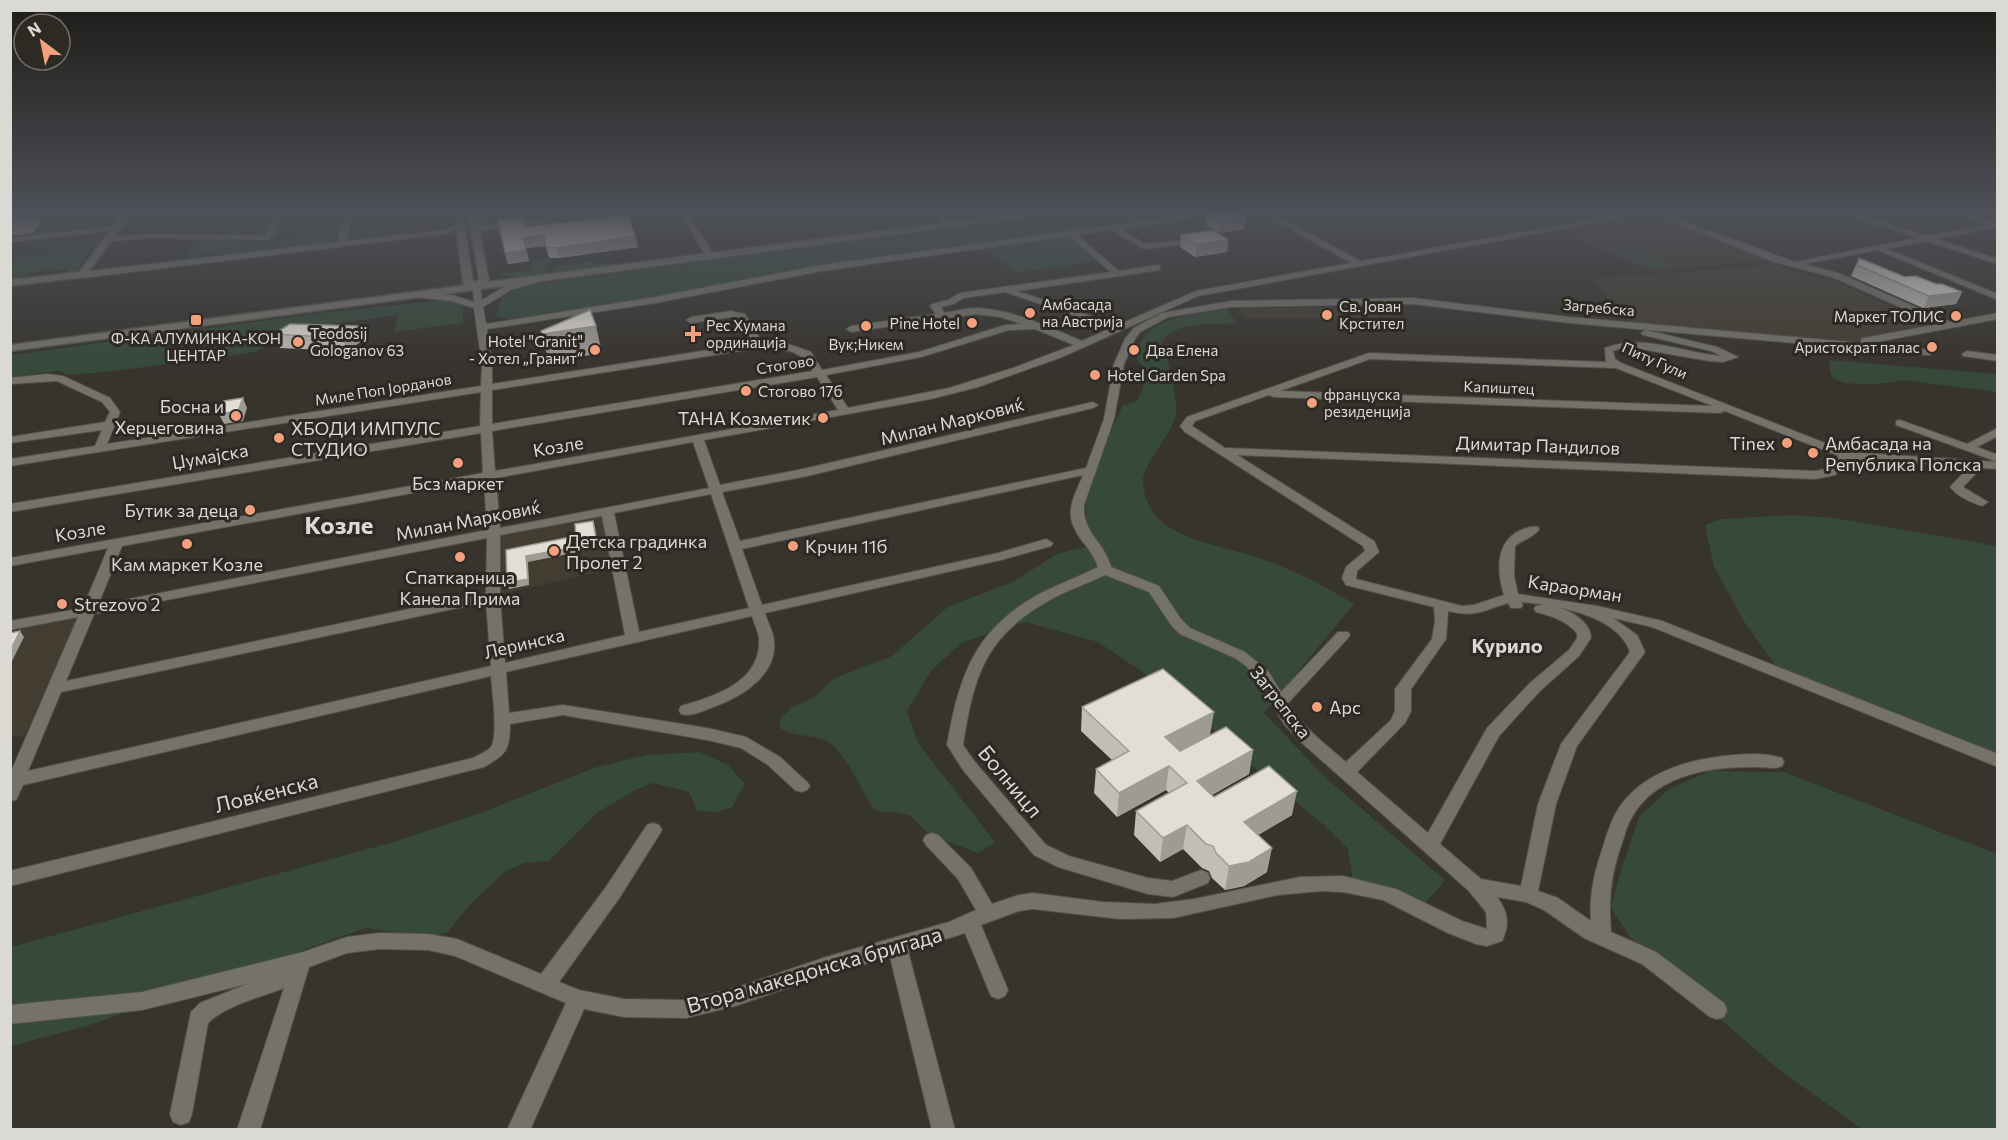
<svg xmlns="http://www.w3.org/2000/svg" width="2008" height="1140" font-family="Commissioner,sans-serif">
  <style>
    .built { fill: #433d31 }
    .green { fill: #36493a }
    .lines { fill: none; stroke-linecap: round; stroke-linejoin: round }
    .street-casing { stroke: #53504a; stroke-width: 2 }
    .secondary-casing { stroke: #53504a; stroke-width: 3 }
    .street { fill: #75726a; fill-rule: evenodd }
    .secondary { fill: #75726a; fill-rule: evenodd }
    .wall { fill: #c2beb7 }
    .shaded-wall { fill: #9e9b95 }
    .building { fill: #e2ddd5; stroke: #9e9b95; stroke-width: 1.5 }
    .poi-dot { fill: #f2a07e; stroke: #2d2923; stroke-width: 2 }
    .labels { text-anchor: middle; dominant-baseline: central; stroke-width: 6; stroke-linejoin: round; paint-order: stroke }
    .far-poi-label { font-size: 15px; fill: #dbd9d4; stroke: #2d2923; text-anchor: start }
    .far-street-label { font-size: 15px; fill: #dbd9d4; stroke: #2d2923 }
    .poi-label { font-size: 18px; fill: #dbd9d4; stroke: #2d2923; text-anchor: start }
    .street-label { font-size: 18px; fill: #dbd9d4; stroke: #2d2923 }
    .neighbourhood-label { font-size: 20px; font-weight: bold; fill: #dbd9d4; stroke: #2d2923 }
    .near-street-label { font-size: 21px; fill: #dbd9d4; stroke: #2d2923 }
    .district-label { font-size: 24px; font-weight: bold; fill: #dbd9d4; stroke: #2d2923 }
  </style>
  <rect width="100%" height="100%" fill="#37332d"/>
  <path class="built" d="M176,212H252L171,221Z
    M1652,212L1767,260L1651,271L1555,230Z
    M1774,265L1838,282L1934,327L1849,343L1632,323L1590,279Z
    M1239,307L1374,309L1380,317L1245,319Z
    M607,511L617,568L493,596L494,534Z
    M77,618L25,735L11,738V631Z"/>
  <path class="green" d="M10,212H118L105,228L99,229L102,223L84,225L80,229L30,235L41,224L21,226L11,236Z
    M276,212L265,237L257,234L264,219L251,221L244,235L228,234L232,222H227L229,218L216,220Z
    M280,212H289L286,216L292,215L291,218H296V220L313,218L315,212H335L323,213L321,220L338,217L340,212H346L337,243L210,258L218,253H203L199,259L175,262L177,259L187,258L191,250L182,249L191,246L194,239L247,241L246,245L298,239L295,237L296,233H280L278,239L272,238Z
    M353,212H398V217L376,220L372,239L346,241Z
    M1126,212H1209L1111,226L1102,220L1128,218L1137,220Z
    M1030,218L1043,228L1065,224L1068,227L1088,224L1086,221H1090L1098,227L796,269L669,295L511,319L501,318L496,315L501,298L505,295L530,285Z
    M1067,236L1097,261L1016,273L985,248Z
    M50,237L45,243L67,241L62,247L95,244L74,272L64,275L68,269L27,273L22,277L11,279L14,274H11L10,261L15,260L20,255L40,253L39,256L52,255L54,251L41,253L51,247H33L32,244L37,242L35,239L12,243L11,247V241Z
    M1630,248L1672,265L1653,269L1611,252Z
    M549,258L547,273L518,277L496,274L533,270L532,260Z
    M586,262L621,264L554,272L555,266Z
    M444,300L463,304V323L394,332L398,315L288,330L257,351L243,354L115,371L70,375L57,371L11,377L10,355L320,313Z
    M1228,309L1236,323C1212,325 1172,320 1161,344L1166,350C1169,368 1177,394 1176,413C1175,431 1142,464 1143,482C1146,540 1217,543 1259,558C1293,570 1324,585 1354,604L1264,713L1326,778L1445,880L1424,905L1354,886L1348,849L1325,826L1256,769L1169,690L1098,642L1025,622L961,643L931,671L907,711L918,743L995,842L978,853L930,835L911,816L893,812L884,813L873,809C863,792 843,748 825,740C809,734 798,738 780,728V719L791,708L814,697L835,678L892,656L949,606L1013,582L1057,554L1088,546C1090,529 1084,513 1086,495C1089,470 1112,430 1123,405L1136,402L1143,389L1144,368L1137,360C1137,316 1196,314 1228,309Z
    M1829,360L1997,374V392L1902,380C1889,384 1839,389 1831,375C1829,371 1830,364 1829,360Z
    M1792,515L1834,518L1997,546V756L1777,668L1745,623L1714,567L1705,525L1722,519Z
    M700,752L728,765L745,784L732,807L716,812L697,811L689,792L653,783L637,789L598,812L549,861L524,863L504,872L468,907L448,932L430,938L366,928L87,1026L11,1046V947L397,841L478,814L594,768L646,755Z
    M1710,771L1784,772L1997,854V1129H1862L1777,1068L1638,949L1611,908L1619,876L1639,817L1669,789Z"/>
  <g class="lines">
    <g class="street-casing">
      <path id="street" d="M243,212H268L228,218L224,216Z
        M276,212H284L272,238L268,240L148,238L109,241L105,239L109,237L148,234L265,236Z
        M345,212H353L346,241L444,230L460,224L464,226L445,234L82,278L78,275L82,272L338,242Z
        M479,212H487L489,226L543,219L547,221L543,223L472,232V228L482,227Z
        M680,212H688L714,256L713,258H707Z
        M932,212H940L953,225L946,227Z
        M1209,212H1230L1121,229L1145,244L1201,239L1202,241L1198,243L1144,249L1112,230L1077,235L1119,271L1157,265L1160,266V270L1017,291L1118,325L1196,291L1633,212H1659L1795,262L1917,238L1841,212H1853L1927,236L1989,224L1951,212H1963L1998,222V227L1936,239L1998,259V264L1926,241L1887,249L1998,294V300L1878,250L1804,264L1838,273L1950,322L1998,313V319L1866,344L1931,350V354L1928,355L1570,323L1413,304L1231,307L1168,317L1140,332L1135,339L1124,364L1114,419L1084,505C1082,533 1105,542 1111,567L1159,586L1181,619L1190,628L1245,652L1268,671L1281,692L1338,632H1348L1350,635L1348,638L1288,703C1302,727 1325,744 1346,762L1391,720L1395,711V689L1432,639L1435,621L1434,607L1346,585L1342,578L1346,567L1365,551L1363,546L1185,432L1180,426L1187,417L1369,353L1606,362L1605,348C1642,333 1683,353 1722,356L1711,351L1643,335L1641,333L1646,330L1717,347L1738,357L1723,362L1709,361L1635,348H1621L1613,351L1615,359L1621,363L1848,452L1998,462V469L1981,468L1963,487L1988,502L1982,506C1970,502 1958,497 1950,487L1969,467L1849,459L1835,475L1815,479L1237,455L1374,541L1379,552L1357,571L1356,579L1462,606L1474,605L1504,595C1497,573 1495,543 1519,531C1526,528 1530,526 1538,527L1539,530C1533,537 1523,540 1515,546L1514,576L1518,594L1597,606L1662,621L1998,754V767L1652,627L1613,618L1637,635L1645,652L1577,746L1556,804L1538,891L1558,898L1591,921C1589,895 1594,874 1602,850C1606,837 1610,823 1617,811C1639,775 1682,761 1723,756C1742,754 1763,752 1782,758L1784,762L1782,766L1776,768C1726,764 1655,769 1630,821C1626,828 1625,835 1622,843C1611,873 1608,900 1611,932L1656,952L1724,1003L1727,1010L1724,1017L1717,1019L1710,1017L1642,964L1584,938L1544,910L1526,902L1497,897C1508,912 1510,924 1502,941L1487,946L1476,944L1448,933L1383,900L1343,892L1321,891L1278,895L1173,918L1120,919L1033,909L1019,911L981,925L1008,990L1005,996L998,999L991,996L965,933L908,951L955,1130H932L890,957L826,975L735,1006L686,1018L624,1017L584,1009L530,1130H507L566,1003L455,956L428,950L379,949L347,953L309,967L260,1130H237L284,988C259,998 226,1005 208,1023L192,1114L189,1122L181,1125L173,1122L170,1114L191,1012L200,1003L247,984L142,1010L10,1024V1005L142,992L303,952L347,937L379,933L428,934L457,939L541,974L606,887L647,825L653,823L659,825L662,830L659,835L620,897L559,982L579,990L624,999L686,1000L735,988L826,957L949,922L976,910L958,879L926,845L923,840L926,835L932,833L938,835L971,868L992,904L1019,895L1033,893L1103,902L1155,904L1194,899L1300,877L1343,876L1396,889L1462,921L1487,929L1486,912L1469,891L1302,743L1284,724L1257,678L1246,666L1235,658L1180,634L1171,625L1149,592L1105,575C1087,584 1067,590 1050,600C985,636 974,675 963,745L975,762L1046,845L1069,856L1148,878L1172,881L1201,870L1208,873L1210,878L1208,883L1173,897L1148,894L1058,867L1034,855L963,770L947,745C959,676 974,630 1039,594C1058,584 1079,577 1098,567C1093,549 1073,536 1071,517C1069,503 1078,488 1083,475L742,549L762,605L998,553L1046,539L1053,543L1051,546L1001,560L765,613C767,620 771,628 773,635C782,673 742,697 713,707C703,711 691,717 681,714L679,710L681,706C715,696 762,682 759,638C758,631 754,623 752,616L506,672L509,713L563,705L707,728L746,737L780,757L807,782L810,786L807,790L801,792L795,790L768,765L741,748L707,740L563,715L510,724C510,751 506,754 484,767L10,886V871L473,758C478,755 486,752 490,748C499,739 492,690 491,676L23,785L16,800L10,801V774L78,617L10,630V621L83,608L108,548L10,566V558L483,473L481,433L10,512V504L480,426L481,392L10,466V459L95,446L102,430L10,443V437L105,422L110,412L102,402L57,381L10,384V378L47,374L63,376L110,398L120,412L107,444L481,386L482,364L474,308L451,301L416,297V293L419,292L452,295L474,302L473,285L480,287L482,300L505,286L539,278V282L511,290L483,307L486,324L655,297L822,265ZM1649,213L1774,262L1832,277L1939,324L1864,338L1861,339V343L1570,317L1413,298L1231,301L1162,313L1134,328L1125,339L1114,364L1104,419L1086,468L740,541L722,492L803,477L1093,408L1098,405L1093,402L803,469L720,485L704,440L931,399L978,387L1062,357L1198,296ZM1069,236L1111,272L960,293L948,300L932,304L930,306L936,314L851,326L846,329L851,332L976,314L1000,317L1022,324L1005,325L919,352L822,370L811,352L788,344L762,342L745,314L731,311L691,317L686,320L691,323L731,317L739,318L753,343L492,384V364L487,329L655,303L822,271ZM1005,292L1111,328L1082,341C1050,328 1012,309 977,308C966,308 955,311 944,313L941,307L954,304L963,298ZM1035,329L1074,345L1013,368L949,388L848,408L826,375L921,357L1009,330ZM759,348C786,350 797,347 813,371L492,424V390ZM1370,359L1616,368L1713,406L1280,391ZM817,377L838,410L495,471L492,431ZM1269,395L1274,397L1720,413L1725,411L1839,456L1827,469L1815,471L1225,448L1192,426L1195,421ZM693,442L709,488L500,528L496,478ZM484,480L487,530L98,605L122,546ZM711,494L749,608L639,632L614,513ZM602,516L625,635L505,663L500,596V535ZM487,538L486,593L66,681L94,614ZM486,602L491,666L28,771L61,692ZM1521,602C1555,605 1618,615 1630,652L1561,744L1538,804L1521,886L1481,879L1440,844L1499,736L1540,691L1579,656L1591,638C1591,617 1554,601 1536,606L1534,609L1536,612C1552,616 1565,620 1577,633V638L1569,650L1530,683L1487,728L1428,833L1357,772L1405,723L1411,711V689L1446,639L1448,611C1475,618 1484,610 1508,603L1511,608H1521L1523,605Z
        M116,226H119V230L10,242V238Z
        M1967,351L1998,355V361L1963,356L1962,354Z
        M1900,420L1967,444L1998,428V436L1977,447L1998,455V462L1896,425V421Z"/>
    </g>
    <g class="secondary-casing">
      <path id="secondary" d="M124,212H132L85,277L10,286V280L79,272Z
        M454,212H462L473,281L475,282L479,279L468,212H476L489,280L487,282L1025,212H1049L1045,215L10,351V345L466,285L463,282Z
        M1261,212H1271L1365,264L1357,266Z"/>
    </g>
    <use href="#street" class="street"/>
    <use href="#secondary" class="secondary"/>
  </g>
  <path class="wall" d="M1207,212L1244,229L1220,233L1206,224Z
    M1671,212H1698L1680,215Z
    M525,227L638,247L559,258H549L546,246L526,248L529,261L508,264L505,253Z
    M1181,235L1228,240L1227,252L1195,257L1180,247Z
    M1859,258L1905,277L1936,284L1962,292L1956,304L1923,308L1851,276Z
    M358,326L363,340L347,351L280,348L274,334Z
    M1082,707L1210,735L1253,750L1249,774L1212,795L1214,797L1292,815L1258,835L1267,872L1244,886L1225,890L1212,878L1209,871L1202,868L1183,849L1160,862L1134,835L1136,811L1169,793L1166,790L1117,817L1094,793L1096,769L1112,760L1081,731Z"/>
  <path class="shaded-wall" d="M10,212H36L41,223L33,233L11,236Z
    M415,212H438V213L416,215Z
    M1681,212H1698L1680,215Z
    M1246,217L1244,229L1220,233L1221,221Z
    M544,235L546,246L526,248L523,238Z
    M635,236L638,247L559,258L556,248Z
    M1228,240L1227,252L1195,257L1196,245Z
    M526,250L529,261L508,264L505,253Z
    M1962,292L1956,304L1923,308L1929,296Z
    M358,326L363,340L347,351L342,338Z
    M596,326L602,353L549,362L542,334Z
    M243,398L247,408L243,421L224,424L219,414Z
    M593,521L598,548L528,562L529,585L509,589L507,583L526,556L597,543Z
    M20,631L24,637L10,665V651Z
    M1214,712L1210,735L1162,761L1165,737Z
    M1253,750L1249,774L1193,805L1197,781Z
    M1169,766L1166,790L1117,817L1119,793Z
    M1297,791L1292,815L1239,846L1244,822Z
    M1187,825L1183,849L1160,862L1163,838Z
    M1272,848L1267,872L1244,886L1225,890L1229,866Z"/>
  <path class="building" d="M1207,212H1237L1246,217L1221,221Z
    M628,215L635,236L556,248L546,247L544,235L523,238L526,250L505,253L498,220L522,217L525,227Z
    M1213,230L1228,240L1196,245L1181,235Z
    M1859,258L1905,277L1916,276L1936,284H1942L1962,292L1929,296L1857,265Z
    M590,310L596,326L542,334L541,331Z
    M290,324L358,326L342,338L274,334Z
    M243,398L238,411L219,414L224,401Z
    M593,521L597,543L526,556L528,579L507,583L506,550L576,536L575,524Z
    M20,631L10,651V633Z
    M1163,669L1214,712L1165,737L1180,751L1226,727L1253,750L1197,781L1214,797L1269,766L1297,791L1244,822L1272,848L1249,862L1229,866L1216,853L1213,846L1206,844L1187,825L1163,838L1136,811L1187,783L1169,766L1119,793L1096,769L1129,751L1082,707Z"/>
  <linearGradient id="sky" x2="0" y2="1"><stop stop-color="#1e1c19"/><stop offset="0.57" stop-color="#4d5057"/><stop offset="1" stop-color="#4d5057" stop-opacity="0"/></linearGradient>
  <rect width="2008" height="372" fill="url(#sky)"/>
  <g class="poi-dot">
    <circle cx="1030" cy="313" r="6"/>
    <circle cx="1327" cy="315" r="6"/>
    <circle cx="1956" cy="316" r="6"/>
    <rect x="190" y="314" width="12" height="12" rx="3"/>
    <circle cx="972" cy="323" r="6"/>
    <circle cx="866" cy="326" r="6"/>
    <path d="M690 325h6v6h6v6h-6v6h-6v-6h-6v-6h6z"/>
    <circle cx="298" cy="342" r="6"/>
    <circle cx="1932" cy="347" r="6"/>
    <circle cx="595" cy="350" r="6"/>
    <circle cx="1134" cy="350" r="6"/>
    <circle cx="1095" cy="375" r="6"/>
    <circle cx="746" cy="391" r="6"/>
    <circle cx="1312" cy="403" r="6"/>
    <circle cx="236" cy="416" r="6"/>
    <circle cx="823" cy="418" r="6"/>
    <circle cx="279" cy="438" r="6"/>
    <circle cx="1787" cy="443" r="6"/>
    <circle cx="1813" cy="453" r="6"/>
    <circle cx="458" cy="463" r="6"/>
    <circle cx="250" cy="510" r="6"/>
    <circle cx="187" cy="544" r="6"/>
    <circle cx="793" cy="546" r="6"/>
    <circle cx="554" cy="551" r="6"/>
    <circle cx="460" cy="557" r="6"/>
    <circle cx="62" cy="604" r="6"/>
    <circle cx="1317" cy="707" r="6"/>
  </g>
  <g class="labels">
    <g class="far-poi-label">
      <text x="1042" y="304">Амбасада<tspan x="1042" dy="17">на Австрија</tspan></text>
      <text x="1339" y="306">Св. Јован<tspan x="1339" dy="17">Крстител</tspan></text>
      <text x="1944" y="316" text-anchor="end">Маркет ТОЛИС</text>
      <text x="960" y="323" text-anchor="end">Pine Hotel</text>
      <text x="706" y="325">Рес Хумана<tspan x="706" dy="17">ординација</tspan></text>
      <text x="310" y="333">Teodosij<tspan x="310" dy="17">Gologanov 63</tspan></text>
      <text x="196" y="338" text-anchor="middle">Ф-КА АЛУМИНКА-КОН<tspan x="196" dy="17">ЦЕНТАР</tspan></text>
      <text x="583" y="341" text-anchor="end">Hotel "Granit"<tspan x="583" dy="17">- Хотел „Гранит“</tspan></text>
      <text x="866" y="344" text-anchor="middle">Вук;Никем</text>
      <text x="1920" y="347" text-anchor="end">Аристократ палас</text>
      <text x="1146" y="350">Два Елена</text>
      <text x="1107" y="375">Hotel Garden Spa</text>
      <text x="758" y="391">Стогово 17б</text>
      <text x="1324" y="394">француска<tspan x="1324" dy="17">резиденција</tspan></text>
    </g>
    <g class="far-street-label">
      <text transform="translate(1599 307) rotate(5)">Загребска</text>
      <text transform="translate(1655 360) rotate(24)">Питу Гули</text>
      <text transform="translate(785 364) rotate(-9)">Стогово</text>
      <text transform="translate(1499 387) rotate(2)">Капиштец</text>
      <text transform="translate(383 389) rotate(-9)">Миле Поп Јорданов</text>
    </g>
    <g class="poi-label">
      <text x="224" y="406" text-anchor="end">Босна и<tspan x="224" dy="21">Херцеговина</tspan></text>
      <text x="811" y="418" text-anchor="end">ТАНА Козметик</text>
      <text x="291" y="428">ХБОДИ ИМПУЛС<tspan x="291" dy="21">СТУДИО</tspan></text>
      <text x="1775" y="443" text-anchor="end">Tinex</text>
      <text x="1825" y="443">Амбасада на<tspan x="1825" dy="21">Република Полска</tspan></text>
      <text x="458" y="483" text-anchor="middle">Бсз маркет</text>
      <text x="238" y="510" text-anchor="end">Бутик за деца</text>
      <text x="566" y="541">Детска градинка<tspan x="566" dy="21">Пролет 2</tspan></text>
      <text x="805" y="546">Крчин 11б</text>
      <text x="187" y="564" text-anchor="middle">Кам маркет Козле</text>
      <text x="460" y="577" text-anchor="middle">Спаткарница<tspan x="460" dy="21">Канела Прима</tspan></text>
      <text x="74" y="604">Strezovo 2</text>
      <text x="1329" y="707">Арс</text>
    </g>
    <g class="street-label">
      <text transform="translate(952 421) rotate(-14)">Милан Марковиќ</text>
      <text transform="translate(1538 445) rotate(2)">Димитар Пандилов</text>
      <text transform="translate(558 446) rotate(-10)">Козле</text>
      <text transform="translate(210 456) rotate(-10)">Џумајска</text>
      <text transform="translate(468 520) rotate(-11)">Милан Марковиќ</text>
      <text transform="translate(80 531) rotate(-10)">Козле</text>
      <text transform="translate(1575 588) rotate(9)">Караорман</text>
      <text transform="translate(524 643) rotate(-13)">Леринска</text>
      <text transform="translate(1281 702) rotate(52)">Загрепска</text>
    </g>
    <g class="neighbourhood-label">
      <text x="1507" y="645">Курило</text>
    </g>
    <g class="near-street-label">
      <text transform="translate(1011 781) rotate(50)">Болницл</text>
      <text transform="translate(266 792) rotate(-14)">Ловќенска</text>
      <text transform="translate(814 969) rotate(-16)">Втора македонска бригада</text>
    </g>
    <g class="district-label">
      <text x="339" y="524">Козле</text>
    </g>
  </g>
  <rect width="2008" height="1140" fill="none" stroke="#dbd9d4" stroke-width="24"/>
  <g transform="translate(42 42) rotate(328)"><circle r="28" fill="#2d2923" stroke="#736f6a" stroke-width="1.5"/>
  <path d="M0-4.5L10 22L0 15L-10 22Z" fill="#f2a07e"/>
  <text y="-9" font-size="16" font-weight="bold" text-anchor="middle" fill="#dbd9d4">N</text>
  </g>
</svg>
